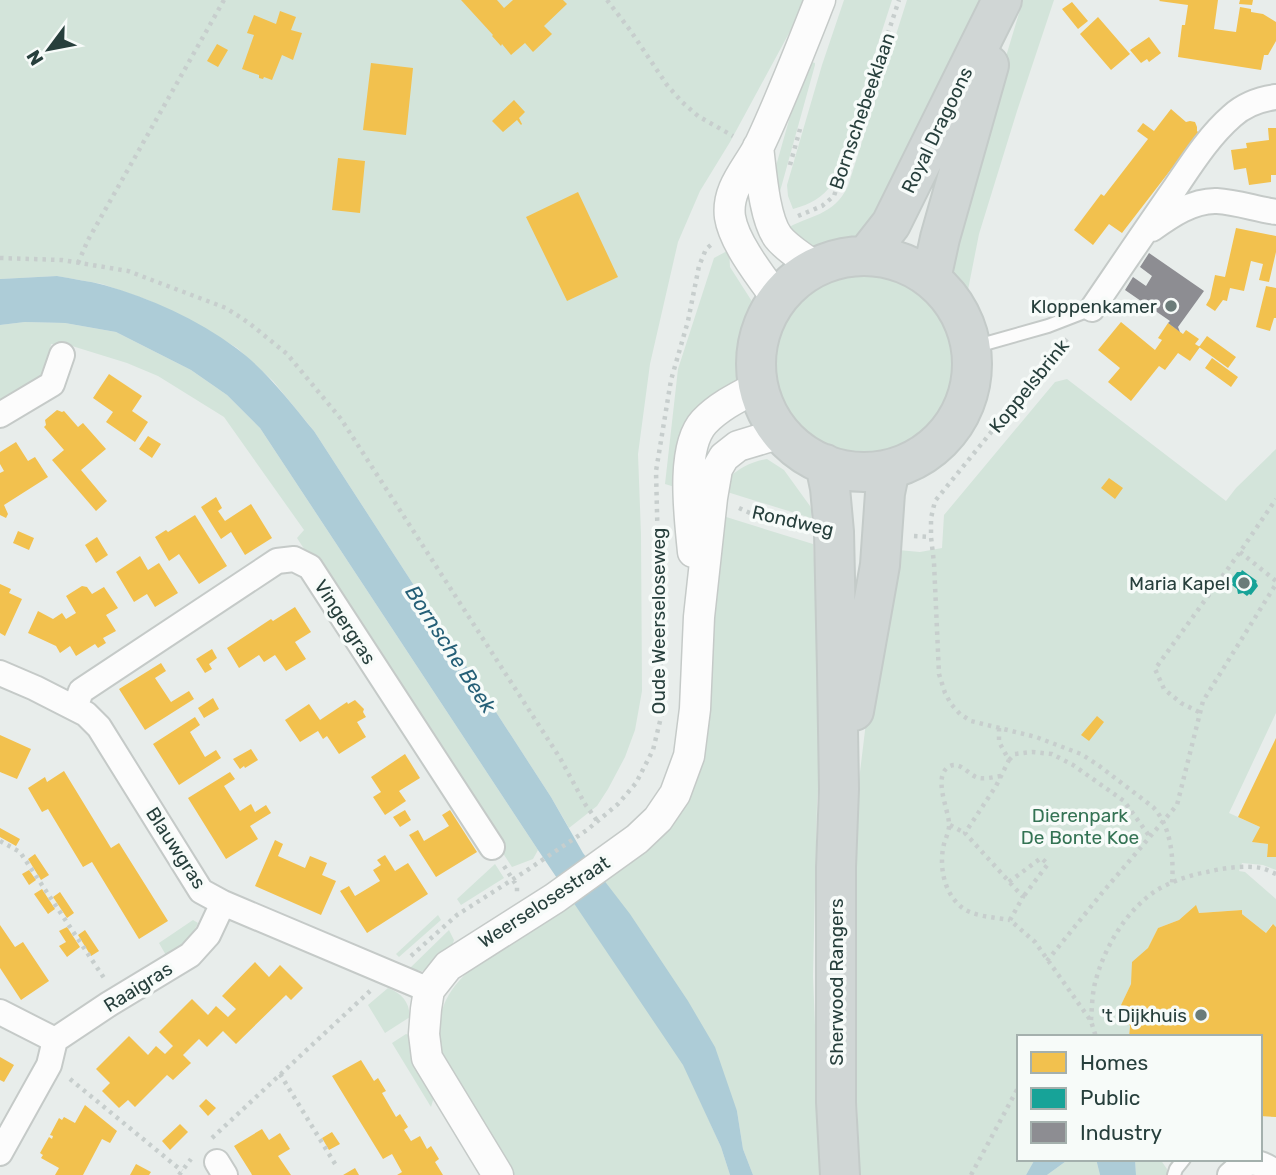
<svg xmlns="http://www.w3.org/2000/svg" width="1276" height="1175" font-family="Rubik,sans-serif">
  <style>
    .green { fill: #d3e4da }
    .water { fill: #adccd7 }
    .homes { fill: #f2c14e }
    .public { fill: #17a398 }
    .industry { fill: #8d8d92 }
    .lines { fill: none; stroke-linecap: round; stroke-linejoin: round }
    .service-casing { stroke: #c5cac8; stroke-width: 16 }
    .minor-casing { stroke: #c5cac8; stroke-width: 28 }
    .tertiary-casing { stroke: #c5cac8; stroke-width: 33 }
    .primary-casing { stroke: #c4cbc9; stroke-width: 42 }
    .path { stroke: #c7cecd; stroke-width: 4.5; stroke-dasharray: 3.5 5; stroke-linecap: butt }
    .service { stroke: #fcfcfc; stroke-width: 12 }
    .minor { stroke: #fcfcfc; stroke-width: 24 }
    .tertiary { stroke: #fcfcfc; stroke-width: 30 }
    .primary { stroke: #d0d6d5; stroke-width: 38 }
    .poi-dot { fill: #6b7c79; stroke: #f7fbf9; stroke-width: 2.5 }
    .labels { text-anchor: middle; dominant-baseline: central; stroke-width: 7; stroke-linejoin: round; paint-order: stroke }
    .street-label { font-size: 19px; fill: #273f3c; stroke: #f7fbf9 }
    .poi-label { font-size: 19px; fill: #273f3c; stroke: #f7fbf9; text-anchor: end }
    .park-label { font-size: 19px; fill: #347354; stroke: #f7fbf9 }
    .water-label { font-size: 21px; font-style: italic; fill: #255f77; stroke: #f7fbf9 }
  </style>
  <rect width="100%" height="100%" fill="#e8edeb"/>
  <path class="green" d="M0,0H807L730,142L700,191L678,242L650,364L638,454L641,534L642,691L635,730L625,757L608,789L597,806L569,828L551,797L314,431L273,381L237,348L190,320L148,300L102,284L57,276L0,279Z
    M844,0H892L833,183C822,198 811,204 793,209L788,196L787,185L822,65Z
    M907,0H987L886,217L852,249L826,253L808,250L784,230C810,214 833,217 848,186Z
    M1023,0H1054L1017,111L979,234L965,305L952,289L947,274L992,103Z
    M806,60L815,63V65L779,195L774,173Z
    M729,250L730,267L753,303L746,355L740,378L726,391L703,403L690,417L678,488L665,484L678,369L714,258Z
    M774 365a90 90 0 1 1 180 0a90 90 0 1 1-180 0Z
    M25,322L65,323L116,332L191,370L227,395L260,428L538,850L533,859L512,867L297,538L304,530L224,417L158,376L127,363L72,346L51,344L45,378L0,404V325Z
    M1067,379L1226,501L1236,488L1276,449V713L1229,813L1260,827L1253,842L1268,844L1267,856L1276,857V870L1263,865L1242,863L1239,871L1245,872L1276,899V927L1272,924L1266,933L1242,914V910L1199,913L1195,906L1179,920L1158,928L1121,1005L1130,1026L1129,1037H1019V1159H1035L1026,1175H860L852,975L856,805L887,549L920,552L942,548L944,515L1055,382Z
    M767,459L784,470L810,506L812,512L811,518L724,491L727,479C740,468 750,462 767,459Z
    M723,516L813,544L824,713L817,803L813,976L821,1175H753L743,1149L737,1111L604,881L647,848L676,820L694,784Z
    M495,864L504,878L461,905L457,899Z
    M574,902L684,1065L721,1147L730,1175H511L445,1065C424,999 463,971 513,939C533,927 553,914 574,902Z
    M438,915L441,920L399,957L396,954Z
    M193,920L198,923C191,938 181,948 167,957L159,943Z
    M449,930L454,940L450,952L436,965L422,971L409,969Z
    M388,988C402,994 409,1001 410,1017L385,1033L368,1005Z
    M406,1034L411,1036L434,1097L431,1107L392,1043Z
    M1069,1159H1096L1100,1175H1047Z
    M1135,1159H1160L1167,1169V1175H1136Z"/>
  <path class="water" d="M57,276C72,279 89,281 104,285C150,298 197,319 236,348C266,370 290,402 314,431L551,797L583,853L630,914L688,1001L715,1047L737,1111L743,1149L753,1175H730L721,1147L683,1065L538,850L260,428L227,395L191,370L116,332L65,323L25,322L0,325V279Z
    M1035,1159H1069L1047,1175H1026Z
    M1096,1159H1135L1136,1175H1100Z"/>
  <path class="homes" d="M461,0H497L504,8L513,0H563L567,4L544,26L552,34L533,52L525,43L511,55L502,44L501,46L492,36L493,35Z
    M1160,0H1218L1214,29L1236,32L1240,7L1251,9V12L1263,14L1276,22V41L1268,55H1264L1261,70L1178,57L1182,25H1185L1188,5L1159,1Z
    M1240,0H1253L1252,5L1239,4Z
    M1072,2L1088,21L1078,29L1062,9Z
    M280,11L296,17L291,30L302,33L293,60L282,55L272,80L264,77L263,79L259,78V75L242,69L254,35L247,33L254,15L276,24Z
    M1098,17L1130,54L1111,70L1080,34Z
    M1149,37L1161,53L1149,62L1147,59L1141,63L1130,50Z
    M217,44L228,50L218,67L207,61Z
    M371,63L413,68L406,135L363,130Z
    M514,100L525,112L519,118L522,124L521,125L517,120L503,132L492,121Z
    M1171,109L1186,122L1190,121L1195,122L1197,127V131L1199,133L1122,233L1109,224L1093,245L1074,230L1101,194L1104,196L1148,139L1137,131L1143,123L1154,131Z
    M1268,128H1276V175H1271V182L1249,185L1246,168L1234,170L1231,150L1247,148L1246,143L1269,140Z
    M338,158L365,161L360,213L332,210Z
    M578,192L618,277L567,301L526,217Z
    M1236,228L1276,236V252L1269,282L1259,280L1263,264L1251,261L1244,291L1230,288L1227,301L1223,300L1215,311L1206,305L1210,298L1215,275L1225,277Z
    M1266,286L1276,288V318H1274L1270,331L1256,327Z
    M1121,322L1155,350L1162,340L1158,338L1168,323L1183,334L1186,330L1199,339L1195,344L1200,347L1190,361L1178,353L1165,370L1159,366L1131,401L1108,382L1120,368L1098,350Z
    M1207,336L1236,357L1228,368L1199,347Z
    M1212,358L1238,377L1231,387L1205,368Z
    M109,374L142,396L132,411L148,422L135,442L106,422L113,412L93,398Z
    M57,410L62,412L64,411L78,427L83,423L106,449L81,470L107,501L96,511L52,460L64,450L44,427L46,425L45,420Z
    M148,436L161,444L152,458L139,449Z
    M16,442L28,461L35,457L48,477L4,505L8,514L6,518L0,515V473L4,471L0,464V452Z
    M1109,478L1123,488L1115,499L1101,488Z
    M216,497L222,508L218,511L225,521L251,504L272,538L245,555L231,532L221,539L201,507Z
    M195,515L227,566L199,584L179,554L169,561L155,537L166,530L168,532Z
    M18,531L34,538L29,550L13,543Z
    M97,537L108,555L96,563L85,545Z
    M140,556L148,570L159,563L178,593L155,607L147,594L134,602L116,572Z
    M0,584L11,589L9,593L22,599L5,636L0,633Z
    M82,586L87,587L92,594L104,587L118,608L106,615L116,631L103,638L106,643L98,648L95,644L76,656L70,646L60,653L56,646L28,633L38,611L53,619L62,613L66,619L76,613L66,596Z
    M295,607L311,632L295,642L306,659L286,671L275,655L264,662L259,655L239,668L227,648L271,619L273,621Z
    M212,649L217,658L209,664L212,669L205,673L196,659Z
    M161,663L166,671L155,678L171,702L189,691L194,699L145,730L119,689Z
    M213,698L219,709L204,718L198,708Z
    M355,700L364,709L363,712L366,717L357,722L366,737L339,754L327,736L323,739L318,731L300,742L285,720L309,704L320,720L347,702L348,704Z
    M1097,716L1104,722L1089,741L1081,735Z
    M195,717L200,725L190,732L205,757L216,750L221,758L179,785L153,744Z
    M0,735L31,749L17,779L0,772Z
    M1276,738V857H1267L1268,844L1252,842L1260,827L1238,817Z
    M251,749L258,760L245,768L244,766L240,769L233,759Z
    M405,754L420,778L399,791L406,801L385,815L373,797L381,792L371,777Z
    M64,771L111,848L119,843L168,921L139,939L92,862L83,867L48,809L42,812L28,788L45,777L47,782Z
    M230,772L235,779L224,786L240,811L251,804L255,812L266,805L271,813L250,826L258,839L226,859L188,798Z
    M405,810L411,820L400,827L393,817Z
    M450,810L477,852L436,877L409,835L418,830L424,841L449,826L442,815Z
    M0,828L20,839L16,846L0,837Z
    M275,840L283,844L278,856L305,868L310,856L327,863L322,875L336,881L321,915L255,886Z
    M35,854L49,875L41,880L28,859Z
    M385,855L395,871L408,863L428,894L367,933L340,891L349,886L355,896L380,881L373,870L381,865L377,860Z
    M29,870L36,880L29,885L22,874Z
    M42,889L55,909L48,914L34,894Z
    M60,892L74,913L67,918L53,897Z
    M1196,905L1199,913L1242,910V914L1266,933L1273,924L1276,927V1117L1260,1116V1037H1129L1130,1026L1121,1005L1131,984L1132,962L1148,948L1158,928L1179,920Z
    M0,925L15,947L23,942L49,981L21,1000L0,968Z
    M67,927L80,947L67,957L59,946L66,942L59,931Z
    M85,930L99,951L91,956L78,935Z
    M255,962L269,977L280,965L303,988L291,1000L286,995L236,1044L223,1031L207,1047L199,1039L183,1055L191,1063L173,1080L167,1075L135,1107L128,1100L119,1108L102,1091L110,1083L96,1069L129,1036L148,1055L156,1046L165,1054L173,1046L159,1032L192,999L208,1015L216,1006L228,1017L236,1009L222,996Z
    M0,1057L14,1065L4,1082L0,1080Z
    M361,1060L374,1081L378,1078L386,1091L382,1093L396,1117L400,1114L408,1127L404,1130L411,1141L420,1136L427,1149L431,1146L439,1159L435,1162L443,1175H397L402,1172L392,1154L383,1159L332,1076Z
    M206,1099L216,1108L208,1116L199,1106Z
    M85,1105L117,1131L110,1143L102,1139L83,1175H55L59,1168L41,1158L43,1155L40,1153L49,1137L52,1139L53,1136L50,1135L59,1118L62,1120L64,1117L75,1123Z
    M180,1124L188,1132L170,1150L162,1141Z
    M262,1129L269,1140L280,1133L290,1149L278,1156L291,1175H252L251,1173L234,1146Z
    M332,1132L340,1144L329,1150L322,1138Z
    M136,1164L151,1172L149,1175H130Z
    M355,1168L359,1175H343Z"/>
  <path class="public" d="M1242,570L1257,581L1256,582L1258,586L1251,595L1249,594L1247,596L1243,593L1238,594L1237,589L1232,585L1233,583L1230,581L1237,572H1241Z"/>
  <path class="industry" d="M1149,253L1204,291L1178,327L1180,332L1168,323L1170,321L1125,290L1133,277L1146,286L1152,276L1140,267Z"/>
  <g class="lines">
    <g class="service-casing">
      <path id="service" d="M970,348L1048,326L1092,309
        M1174,1175L1176,1169L1184,1159"/>
    </g>
    <g class="minor-casing">
      <path id="minor" d="M1152,229C1170,216 1193,200 1217,201C1236,202 1256,209 1276,212
        M1092,309C1120,268 1147,228 1175,188C1192,163 1209,136 1232,116C1244,105 1261,99 1276,97
        M0,415L52,384L62,355
        M0,673L35,688L86,714L99,727L201,891L223,903L429,990
        M75,708L81,691L277,561L294,559L310,567L492,847
        M0,1012L55,1040
        M0,1153L49,1065L55,1040L109,1004L190,955L208,935L223,903
        M217,1162L225,1175
        M1230,1175C1246,1159 1258,1159 1276,1173"/>
    </g>
    <g class="tertiary-casing">
      <path id="tertiary" d="M758,147C761,170 764,218 778,237C787,249 804,258 816,268
        M778,300C762,278 734,243 730,217C726,188 749,167 760,144C782,97 801,48 820,0
        M693,552C690,519 680,448 704,422C719,406 740,396 759,386
        M498,1175L427,1058L424,1034L426,1009L429,990L448,966L555,898L637,839L658,819L675,794L689,756L695,709L699,617L712,498L717,469L724,457L738,446L781,433"/>
    </g>
    <g class="primary-casing">
      <path id="primary" d="M866,256L891,224L1002,0
        M756 364a108 108 0 1 1 216 0a108 108 0 1 1-216 0Z
        M931,279L940,238L989,65
        M825,464L830,488L834,532L837,671L839,789L836,867V1102L840,1175
        M854,711L880,565L885,493L890,469"/>
    </g>
    <path class="path" d="M607,0L630,30L667,85L682,102L698,116L733,136
      M790,165L800,129
      M798,216L822,206L834,196L899,0
      M0,258L62,260L128,271L226,308L249,323L287,354L341,419L560,758L585,804L598,822
      M78,263L88,240L224,0
      M1067,339L935,501L931,518V537L934,563L939,674L945,693L951,704L960,714L971,721L1036,737L1081,754L1098,765L1153,807C1171,826 1174,858 1172,883
      M739,508L750,513L804,527
      M914,536L931,537
      M1240,552L1276,581
      M1199,712L1181,703L1164,689L1155,669L1240,552L1276,499
      M999,728V742L1009,760L996,786L965,833L1023,897L1010,920L1035,942L1091,1021L1096,1037
      M1009,760L1015,754L1032,752L1052,754L1073,765L1124,801L1150,837
      M1001,776C994,777 986,779 979,778C969,776 961,761 950,766C932,775 948,808 949,823C950,829 946,837 944,844C939,864 943,890 959,905C971,917 994,917 1010,920
      M950,825L965,833
      M0,841L20,852L104,978
      M504,866L517,886V892
      M1009,882L1041,858L1048,864L1023,897
      M411,956L457,915L529,869L587,830L618,804L636,783L653,750L662,713L656,471L671,380L688,321L699,266L706,249L712,244
      M1047,961L1102,893L1177,805L1203,701L1276,584
      M1091,1020C1092,1008 1092,995 1095,983C1104,948 1126,910 1157,890C1172,881 1190,875 1207,872C1223,868 1245,865 1261,868C1266,869 1271,872 1276,874
      M280,1074L337,1167
      M70,1079L182,1171
      M212,1138L370,991
      M179,1175L191,1159
      M971,1175L1019,1086"/>
    <use href="#service" class="service"/>
    <use href="#minor" class="minor"/>
    <use href="#tertiary" class="tertiary"/>
    <use href="#primary" class="primary"/>
  </g>
  <g class="poi-dot">
    <circle cx="1171" cy="306" r="7"/>
    <circle cx="1244" cy="583" r="7"/>
    <circle cx="1201" cy="1015" r="7"/>
  </g>
  <g class="labels">
    <g class="street-label">
      <text transform="translate(862 111) rotate(-71)">Bornschebeeklaan</text>
      <text transform="translate(937 130) rotate(-64)">Royal Dragoons</text>
      <text transform="translate(1029 386) rotate(-51)">Koppelsbrink</text>
      <text transform="translate(793 521) rotate(13)">Rondweg</text>
      <text transform="translate(658 621) rotate(-90)">Oude Weerseloseweg</text>
      <text transform="translate(345 622) rotate(57)">Vingergras</text>
      <text transform="translate(176 848) rotate(57)">Blauwgras</text>
      <text transform="translate(544 902) rotate(-33)">Weerselosestraat</text>
      <text transform="translate(836 982) rotate(-90)">Sherwood Rangers</text>
      <text transform="translate(138 987) rotate(-32)">Raaigras</text>
    </g>
    <g class="poi-label">
      <text x="1157" y="306">Kloppenkamer</text>
      <text x="1230" y="583">Maria Kapel</text>
      <text x="1187" y="1015">'t Dijkhuis</text>
    </g>
    <g class="park-label">
      <text x="1080" y="815">Dierenpark<tspan x="1080" dy="22">De Bonte Koe</tspan></text>
    </g>
    <g class="water-label">
      <text transform="translate(451 649) rotate(57)">Bornsche Beek</text>
    </g>
  </g>
  <rect x="1017" y="1035" width="245" height="126" fill="#f7fbf9" stroke="#a4b0ad" stroke-width="2"/>
  <rect x="1031" y="1052" width="35" height="21" fill="#f2c14e" stroke="#a4b0ad" stroke-width="2"/>
  <text x="1080" y="1070" font-size="21" fill="#273f3c">Homes</text>
  <rect x="1031" y="1088" width="35" height="21" fill="#17a398" stroke="#a4b0ad" stroke-width="2"/>
  <text x="1080" y="1105" font-size="21" fill="#273f3c">Public</text>
  <rect x="1031" y="1122" width="35" height="21" fill="#8d8d92" stroke="#a4b0ad" stroke-width="2"/>
  <text x="1080" y="1140" font-size="21" fill="#273f3c">Industry</text>
  <g transform="translate(49 49) rotate(238)" stroke="#f7fbf9" stroke-width="5" paint-order="stroke">
  <path d="M0-5L12 26L0 18L-12 26Z" fill="#273f3c"/>
  <text y="-10" font-size="19" font-weight="bold" text-anchor="middle" fill="#273f3c">N</text>
  </g>
</svg>
